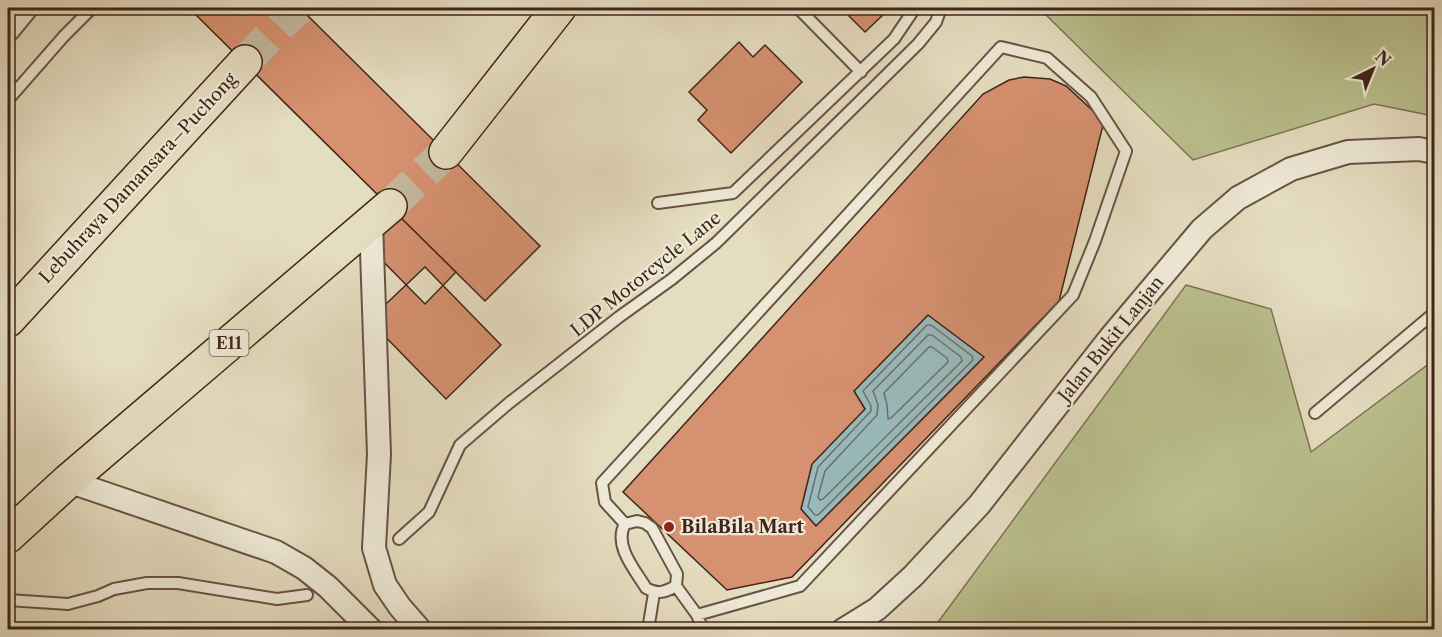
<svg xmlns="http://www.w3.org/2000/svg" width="1442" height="637" font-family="'Libre Caslon Text',serif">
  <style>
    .green { fill: #babf8e; stroke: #7d7254; stroke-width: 1.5 }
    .water { fill: #99babc; stroke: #757e7b; stroke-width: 1.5 }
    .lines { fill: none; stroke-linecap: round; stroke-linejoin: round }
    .shore { stroke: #6c706b; stroke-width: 1.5 }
    .building { fill: #d69170; stroke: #40251a; stroke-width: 1.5; fill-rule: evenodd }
    .motorway-tunnel { stroke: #c4b89f; stroke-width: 33; stroke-dasharray: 33 16; stroke-linecap: butt }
    .service-casing { stroke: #695344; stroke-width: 14 }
    .minor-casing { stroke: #695344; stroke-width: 26 }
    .motorway-casing { stroke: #40251a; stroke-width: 36 }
    .service { stroke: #eee9d6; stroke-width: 10 }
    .minor { stroke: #eee9d6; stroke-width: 22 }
    .motorway { stroke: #e5ddc0; stroke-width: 33 }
    .poi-dot { fill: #8f2418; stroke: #eee9d6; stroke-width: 2 }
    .labels { text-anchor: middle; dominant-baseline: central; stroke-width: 4.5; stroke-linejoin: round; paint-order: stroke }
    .shield { fill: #eee9d6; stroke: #746052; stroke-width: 1.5 }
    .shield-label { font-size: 16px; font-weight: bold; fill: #40251a }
    .street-label { font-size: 18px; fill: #40251a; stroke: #eee9d6 }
    .poi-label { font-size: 18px; font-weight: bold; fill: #40251a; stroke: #eee9d6; text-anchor: start }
  </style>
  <rect width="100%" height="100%" fill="#e5ddc0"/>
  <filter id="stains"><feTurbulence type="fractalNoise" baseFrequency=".00333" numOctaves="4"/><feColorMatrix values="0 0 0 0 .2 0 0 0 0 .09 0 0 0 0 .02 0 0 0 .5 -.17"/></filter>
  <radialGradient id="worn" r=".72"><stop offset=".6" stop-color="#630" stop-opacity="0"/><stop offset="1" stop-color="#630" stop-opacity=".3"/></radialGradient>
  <path class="green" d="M1039,8H1434V116L1374,104L1193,160Z
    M1186,285L1271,309L1311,452L1434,360V629H933Z"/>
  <path class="water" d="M928,315L984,357L816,526L801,509L812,464L865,409L854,391Z"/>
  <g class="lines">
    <path class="shore" d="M927,325H931L972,356L973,360L818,515H815L808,507L818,467L871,411V406L863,391Z
      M928,335H932L961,357L962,361L823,499L820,500L818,497L825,471L877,415L878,405L873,391Z
      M929,347H932L947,358L948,362L891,418L888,419L887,405L884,393Z"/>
  </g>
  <path class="building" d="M189,8H300L540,246L485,301Z
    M841,8H881L886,12L865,32Z
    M739,42L753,57L765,45L802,82L731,153L698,120L707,110L689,92Z
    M1024,77L1050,79L1066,86L1104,121L1059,301L792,577L727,590L623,492L983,94L1009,80ZM928,315L984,357L816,526L801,509L812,464L865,409L854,391Z
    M392,209L456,272L425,304L361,239Z
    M425,267L501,345L446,399L369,320Z"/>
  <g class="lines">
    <path class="motorway-tunnel" d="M245,62L281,24L299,8
      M390,206L446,152"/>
    <g class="service-casing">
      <path id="service" d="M798,8L861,72
        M8,100L64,36L92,8
        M658,203L733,193L894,39L915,8
        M1315,413L1434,313
        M637,521L645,523L652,528L677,574L676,586C665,592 658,595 646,588C635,570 613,545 625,524Z
        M625,524L605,502L602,483L1001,47L1047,58L1091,97L1126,151L1095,241L1073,295L800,586L697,615
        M399,539L429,512L460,445L509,403L619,317L672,279L716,243L918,44L936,22L941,8
        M676,586L697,615L703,630
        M8,600L68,604L98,596L114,589L147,583H178L277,599L307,595
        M648,630L654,593"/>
    </g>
    <g class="minor-casing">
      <path id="minor" d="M8,30L26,8
        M371,222L379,454L374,548L385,585L400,607L420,630
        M68,481L276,552L304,568L328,587L371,630
        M843,630L877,609L913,576L979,505L1110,338L1202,229L1238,198L1291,169L1348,152L1419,149L1434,152"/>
    </g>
    <g class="motorway-casing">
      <path id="motorway" d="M446,152L559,8
        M8,320L245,62
        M8,536L68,481L390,206"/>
    </g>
    <use href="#service" class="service"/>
    <use href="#minor" class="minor"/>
    <use href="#motorway" class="motorway"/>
  </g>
  <circle class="poi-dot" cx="669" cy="527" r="6"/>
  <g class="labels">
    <rect class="shield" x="209.5" y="330" width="39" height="26" rx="4.5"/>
    <g class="shield-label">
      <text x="229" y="343">E11</text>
    </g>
    <g class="street-label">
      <text transform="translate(138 178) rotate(-47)">Lebuhraya Damansara–Puchong</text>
      <text transform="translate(646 274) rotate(-39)">LDP Motorcycle Lane</text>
      <text transform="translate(1111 339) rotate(-51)">Jalan Bukit Lanjan</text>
    </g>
    <g class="poi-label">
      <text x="681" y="527">BilaBila Mart</text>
    </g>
  </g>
  <rect width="1442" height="637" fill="none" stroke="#e5ddc0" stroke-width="30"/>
  <rect x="9" y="9" width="1424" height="619" fill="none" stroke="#40251a" stroke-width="3"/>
  <rect x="15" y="15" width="1412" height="607" fill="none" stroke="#40251a" stroke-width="1.5"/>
  <g transform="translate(1373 69) rotate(43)" stroke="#eee9d6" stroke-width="4.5" paint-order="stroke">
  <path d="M0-4.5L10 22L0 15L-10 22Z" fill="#40251a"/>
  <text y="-9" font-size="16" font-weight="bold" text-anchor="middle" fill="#40251a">N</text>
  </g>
  <rect width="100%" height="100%" filter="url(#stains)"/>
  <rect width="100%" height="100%" fill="url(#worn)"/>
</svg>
